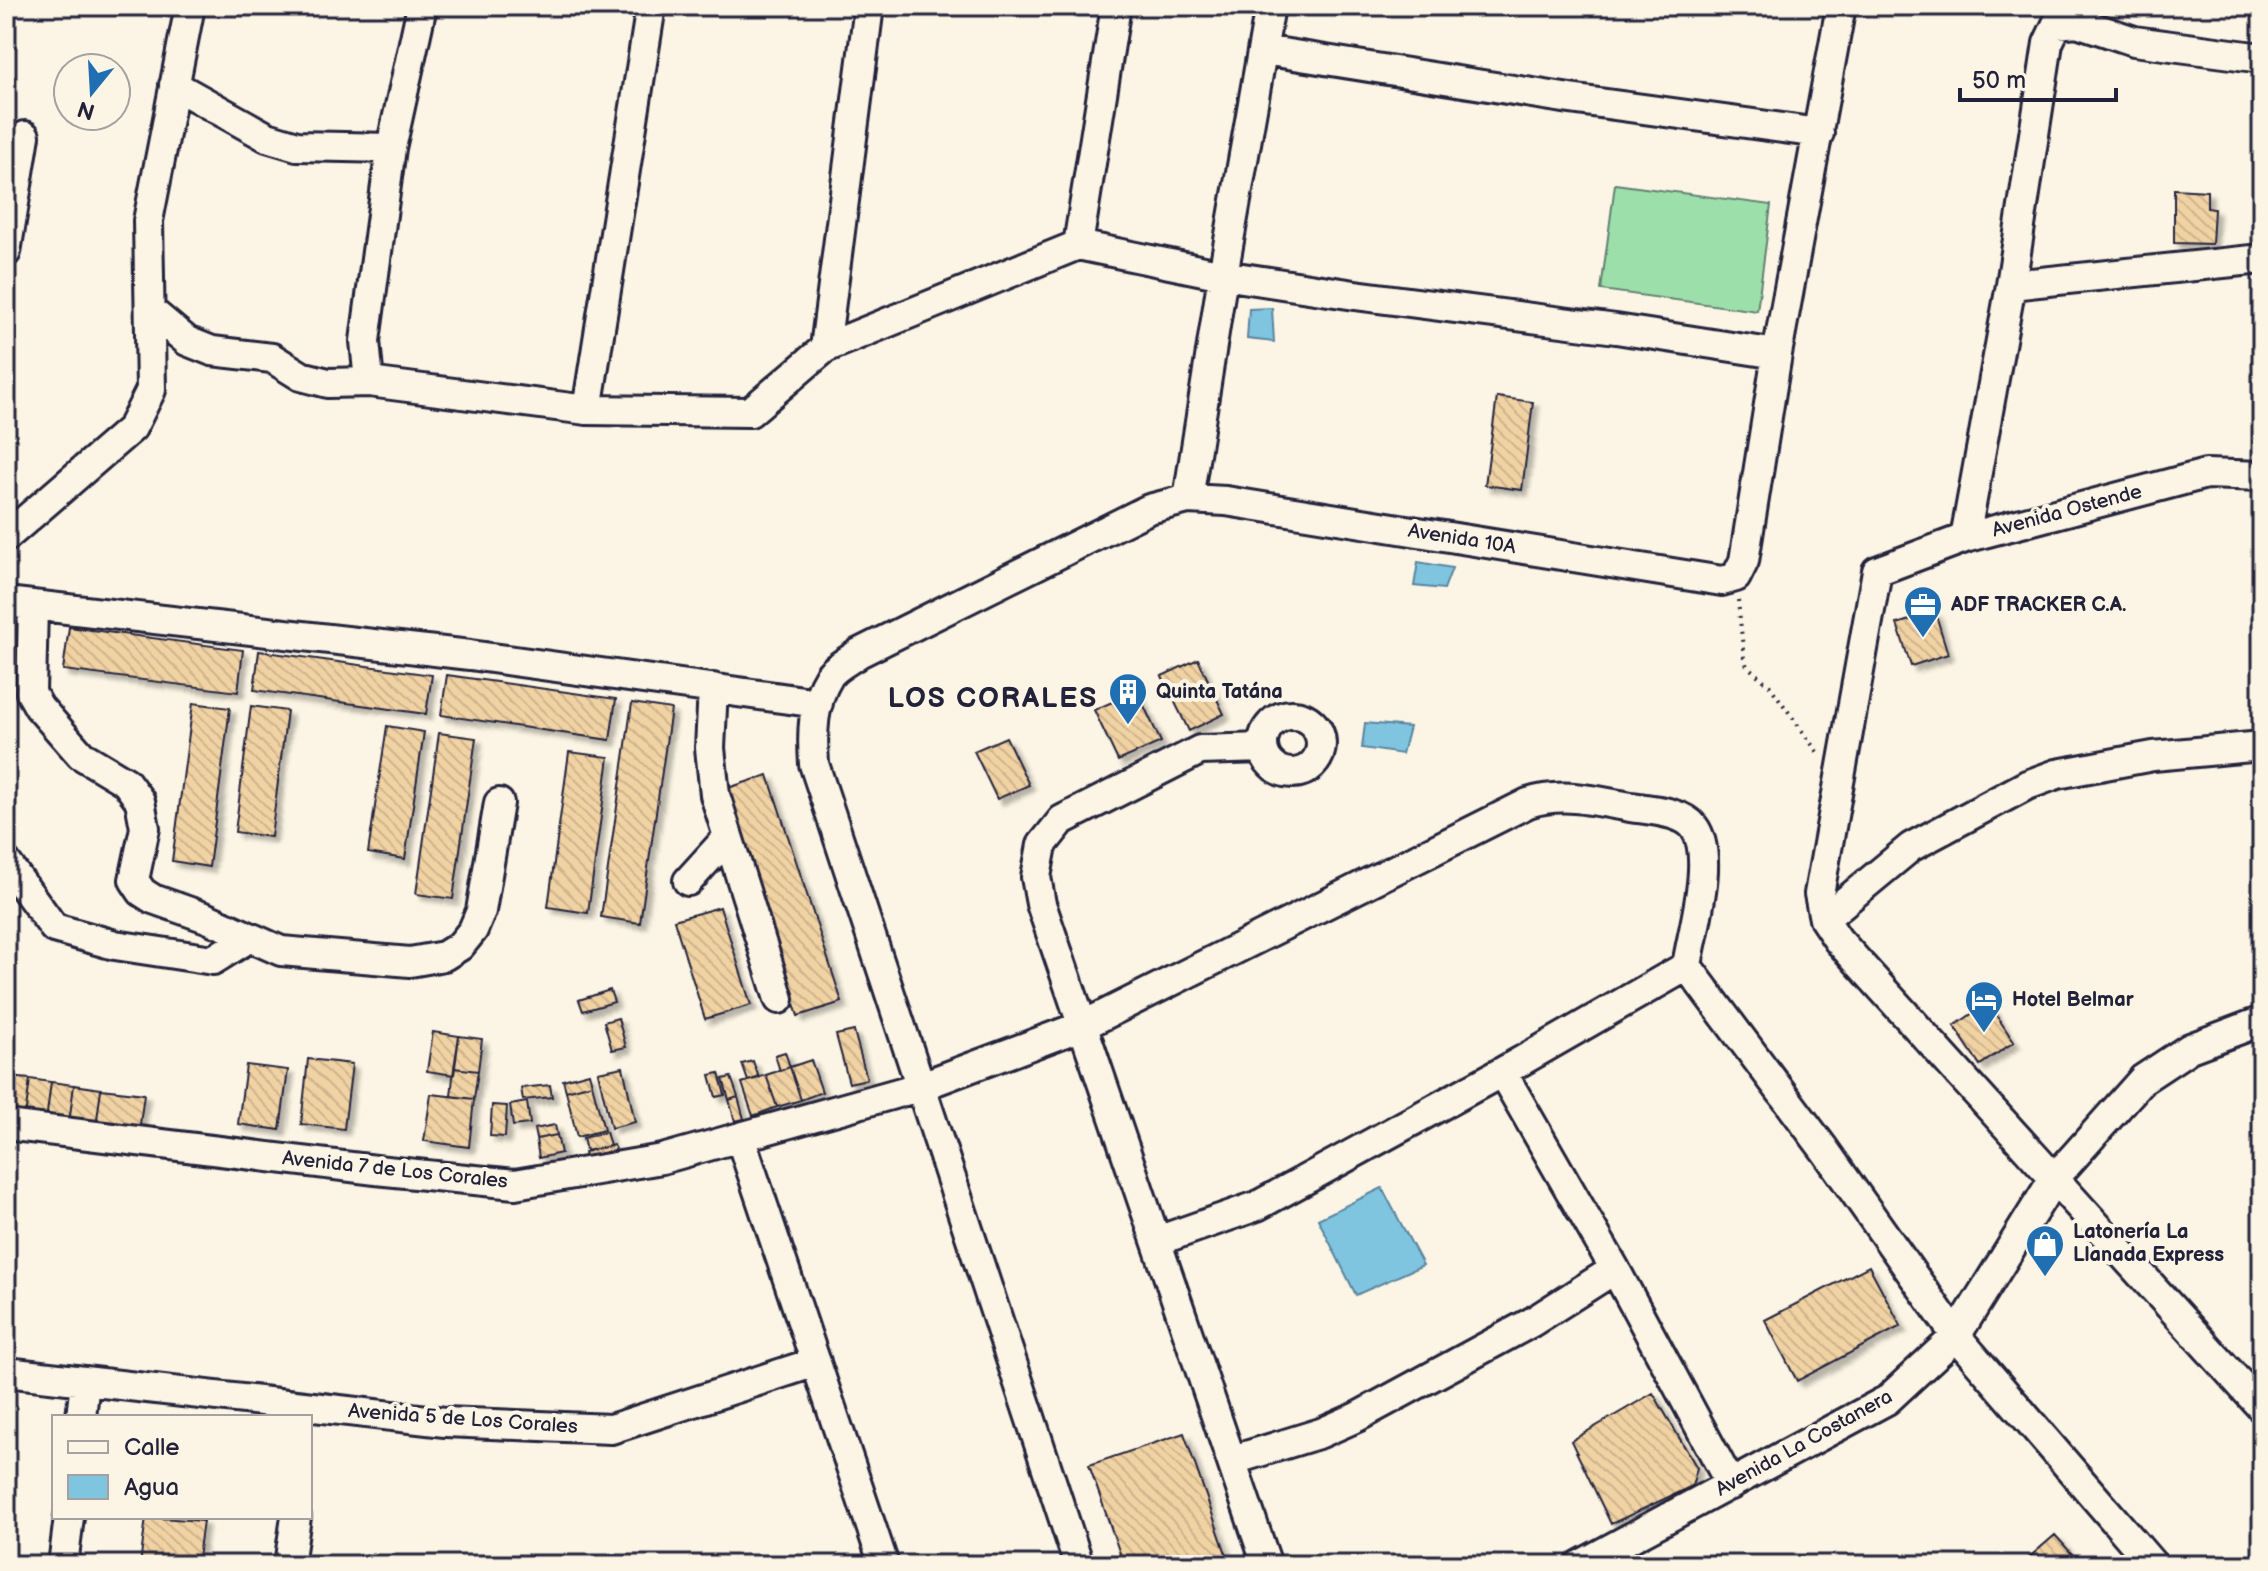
<svg xmlns="http://www.w3.org/2000/svg" width="2268" height="1571" font-family="'Balsamiq Sans',sans-serif">
  <style>
    .pitch { fill: #9ddfaa; stroke: #608072; stroke-width: 2 }
    .water { fill: #7fc5e0; stroke: #5a849e; stroke-width: 2 }
    .building { fill: url(#building-back-hatch); stroke: #22223b; stroke-width: 2; filter: url(#shadow) }
    .lines { fill: none; stroke-linecap: round; stroke-linejoin: round }
    .minor-casing { stroke: #22223b; stroke-width: 34 }
    .path { stroke: #22223b; stroke-width: 4; stroke-dasharray: 2 6; stroke-linecap: butt }
    .minor { stroke: #fcf5e5; stroke-width: 28 }
    .labels { text-anchor: middle; dominant-baseline: central; stroke-width: 8; stroke-linejoin: round; paint-order: stroke }
    .street-label { font-size: 20px; fill: #22223b; stroke: #fcf5e5 }
    .poi-label { font-size: 20px; font-weight: bold; fill: #22223b; stroke: #fcf5e5; text-anchor: start }
    .district-label { font-size: 28px; font-weight: bold; letter-spacing: 2px; fill: #22223b; stroke: #fcf5e5 }
  </style>
  <defs>
    <pattern id="building-back-hatch" width="6" height="6" patternUnits="userSpaceOnUse" patternTransform="scale(2)"><rect width="6" height="6" fill="#f1d2a3"/><path d="M-1 5l2 2M0 0l6 6M5-1l2 2" fill="none" stroke="#ceb48d"/></pattern>
    <filter id="shadow"><feDropShadow dx="5.5" dy="5.5" stdDeviation="2" flood-color="#0004"/></filter>
  </defs>
  <rect width="100%" height="100%" fill="#fcf5e5"/>
  <filter id="ink" filterUnits="userSpaceOnUse"><feTurbulence type="fractalNoise" baseFrequency=".0125" numOctaves="2"/><feDisplacementMap in="SourceGraphic" scale="16" xChannelSelector="R" yChannelSelector="G"/><feConvolveMatrix kernelMatrix="1 2 1 2 8 2 1 2 1" color-interpolation-filters="sRGB"/></filter>
  <g filter="url(#ink)">
    <path class="pitch" d="M1615,184L1771,205L1757,311L1601,290Z"/>
    <path class="water" d="M1272,308L1274,342L1247,339L1249,309Z
      M1418,562L1452,568L1444,589L1414,586Z
      M1365,723L1409,727L1402,754L1362,748Z
      M1382,1188L1423,1265L1356,1295L1318,1219Z"/>
    <path class="building" d="M2174,189L2207,191V208L2214,209L2212,244L2174,243Z
      M1497,397L1533,402L1522,490L1485,485Z
      M1935,612L1948,654L1911,666L1897,624Z
      M69,627L243,650L238,692L63,670Z
      M259,651L432,675L426,714L254,690Z
      M1198,659L1224,714L1189,731L1162,676Z
      M447,675L616,699L610,740L441,715Z
      M1137,691L1161,742L1118,761L1094,710Z
      M193,703L230,708L209,867L172,861Z
      M632,703L671,709L640,923L601,917Z
      M251,706L287,711L271,837L235,832Z
      M387,726L424,732L405,859L368,853Z
      M439,733L476,738L453,899L416,894Z
      M1006,737L1029,785L997,799L974,751Z
      M569,752L609,757L588,913L548,907Z
      M768,775L842,1002L798,1016L725,789Z
      M720,907L751,1005L705,1019L674,920Z
      M610,990L614,1002L583,1011L579,1000Z
      M1988,1003L2014,1042L1980,1065L1954,1026Z
      M618,1018L626,1047L612,1050L604,1022Z
      M854,1031L867,1079L849,1083L836,1035Z
      M433,1032L459,1036L454,1075L427,1071Z
      M459,1036L482,1039L478,1071L454,1068Z
      M785,1052L790,1067L780,1071L775,1055Z
      M308,1059L352,1064L344,1129L301,1124Z
      M811,1060L822,1092L801,1100L790,1067Z
      M753,1061L759,1078L748,1081L742,1064Z
      M246,1065L288,1070L280,1130L238,1124Z
      M623,1067L635,1122L611,1128L598,1072Z
      M790,1067L801,1100L777,1107L766,1075Z
      M454,1068L478,1071L474,1099L451,1096Z
      M589,1073L592,1084L566,1091L563,1080Z
      M719,1073L725,1095L716,1097L710,1075Z
      M766,1075L777,1107L753,1116L742,1083Z
      M7,1077L30,1079L25,1118L6,1115Z
      M731,1077L738,1097L729,1100L723,1079Z
      M30,1079L51,1082L46,1121L25,1118Z
      M51,1082L74,1085L69,1123L46,1121Z
      M592,1084L604,1130L577,1137L566,1091Z
      M74,1085L101,1089L96,1127L69,1123Z
      M550,1085L552,1097L523,1100L521,1088Z
      M101,1089L144,1094L139,1132L96,1127Z
      M431,1094L474,1099L469,1147L424,1141Z
      M738,1097L744,1119L735,1121L729,1100Z
      M527,1102L530,1124L513,1126L510,1105Z
      M492,1105L507,1106L505,1137L490,1136Z
      M555,1125L557,1135L536,1139L534,1129Z
      M606,1132L610,1146L586,1151L583,1138Z
      M557,1135L561,1153L539,1158L536,1139Z
      M614,1145L618,1160L587,1168L584,1152Z
      M1869,1266L1901,1326L1797,1381L1765,1320Z
      M1653,1393L1697,1468L1692,1486L1611,1524L1571,1441Z
      M1184,1433L1230,1565H1124L1089,1465Z
      M146,1517L203,1521L197,1565H140Z
      M2055,1535L2082,1565H2028L2025,1561Z"/>
    <g class="lines">
      <g class="minor-casing">
        <path id="minor" d="M422,6L391,148L365,341L369,382L587,410L750,412L825,348L1078,245L1223,275L1355,295L1616,329L1777,354
          M1263,50L1570,99L1819,133
          M174,85L267,137L297,146L391,148
          M1078,245L1116,6
          M6,252L25,136
          M2011,285L2262,259
          M151,311L187,341L212,351L272,358L301,376L328,383L369,382
          M825,348L869,6
          M587,410L651,6
          M2262,476L2206,474L1965,538L1877,571L1819,894L1824,919L1838,940L2262,1408
          M1188,499L1223,275L1270,6
          M6,537L132,428L151,390L148,221L190,6
          M1965,538L2011,285L2048,43L2057,24L2077,22L2134,41L2262,58
          M6,602L470,655L818,703
          M33,605L31,693L39,707L81,755L126,782L140,801L145,828L134,880L142,892L153,899L207,918L281,951L410,962L444,956L460,946L473,930L481,911L499,803
          M713,688L710,748L715,795L779,999
          M1263 744a29 29 0 1 1 58 0a29 29 0 1 1-58 0Z
          M1263,748L1200,750L1062,820L1042,845L1036,877L1041,904L1267,1565
          M6,862L54,928L115,945L213,960L250,937
          M688,881L728,837
          M1824,919L1911,847L2027,785L2057,774L2153,756L2262,746
          M1502,1072L1615,1269L1731,1485
          M6,1125L376,1170L515,1184L662,1159L919,1087L1084,1025L1528,803C1561,792 1591,800 1625,806C1644,810 1681,810 1694,827C1716,856 1692,932 1687,966L1824,1149L1956,1336L2153,1565
          M740,1137L884,1565
          M1157,1241L1257,1206L1502,1072L1687,966
          M6,1372L445,1422L611,1429L816,1362
          M81,1417L85,1382
          M1233,1460L1321,1433L1357,1417L1532,1322L1615,1269
          M63,1565L69,1517
          M289,1565L296,1517
          M1079,1565L814,764C812,734 812,703 829,676C835,667 850,660 859,653L1149,509L1188,499L1226,501L1722,581L1736,577L1744,561L1777,354L1841,6
          M1580,1565L1887,1400L1956,1336L2053,1180L2143,1079L2190,1048L2262,1021"/>
      </g>
      <path class="path" d="M1738,600L1744,658L1747,666L1770,686L1820,756"/>
      <use href="#minor" class="minor"/>
    </g>
  </g>
  <defs>
    <g id="office-pin" transform="scale(2)"><path d="M0 17L-7.5 6A9.5 9.5 0 1 1 7.5 6Z" fill="#1f6fb2" stroke="#fcf5e5"/><path d="M-6-3h4V-5.5h4V-3h4V5H-6ZM-1-4.5V-3h2v-1.5ZM-6 0V1H6V0Z" fill="#fff"/></g>
    <g id="building-pin" transform="scale(2)"><path d="M0 17L-7.5 6A9.5 9.5 0 1 1 7.5 6Z" fill="#1f6fb2" stroke="#fcf5e5"/><path d="M-4-6H4V6H1V3H-1V6H-4ZM-2.5-4.3h1.7v1.8h-1.7ZM.8-4.3h1.7v1.8H.8ZM-2.5-1h1.7V.8h-1.7ZM.8-1h1.7V.8H.8Z" fill="#fff"/></g>
    <g id="hotel-pin" transform="scale(2)"><path d="M0 17L-7.5 6A9.5 9.5 0 1 1 7.5 6Z" fill="#1f6fb2" stroke="#fcf5e5"/><path d="M-6-4.5h1.5V1H6V5H4.5V3h-9V5H-6ZM-4 0a1.8 1.8 0 1 1 3.6 0ZM.5 0V-2.5h3Q6-2.5 6 0Z" fill="#fff"/></g>
    <g id="shop-pin" transform="scale(2)"><path d="M0 17L-7.5 6A9.5 9.5 0 1 1 7.5 6Z" fill="#1f6fb2" stroke="#fcf5e5"/><path d="M-5-2.5h2.3a2.7 3.5 0 0 1 5.4 0H5L5.5 6h-11ZM-1.5-2.5h3a1.5 2.3 0 0 0-3 0Z" fill="#fff"/></g>
  </defs>
  <g fill-rule="evenodd">
    <use href="#office-pin" x="1923" y="605"/>
    <use href="#building-pin" x="1128" y="692"/>
    <use href="#hotel-pin" x="1984" y="1000"/>
    <use href="#shop-pin" x="2045" y="1244"/>
  </g>
  <g class="labels">
    <g class="street-label">
      <text transform="translate(2067 511) rotate(-15)">Avenida Ostende</text>
      <text transform="translate(1462 539) rotate(9)">Avenida 10A</text>
      <text transform="translate(395 1170) rotate(6)">Avenida 7 de Los Corales</text>
      <text transform="translate(463 1419) rotate(4)">Avenida 5 de Los Corales</text>
      <text transform="translate(1804 1443) rotate(-29)">Avenida La Costanera</text>
    </g>
    <g class="poi-label">
      <text x="1951" y="605">ADF TRACKER C.A.</text>
      <text x="1156" y="692">Quinta Tatána</text>
      <text x="2012" y="1000">Hotel Belmar</text>
      <text x="2073" y="1232">Latonería La<tspan x="2073" dy="23">Llanada Express</tspan></text>
    </g>
    <g class="district-label">
      <text x="993" y="698">LOS CORALES</text>
    </g>
  </g>
  <rect width="2268" height="1571" fill="none" stroke="#fcf5e5" stroke-width="32"/>
  <rect x="16" y="16" width="2236" height="1539" fill="none" stroke="#22223b" stroke-width="3" filter="url(#ink)"/>
  <rect x="52" y="1415" width="260" height="104" fill="#fcf5e5" stroke="#a5a1a1" stroke-width="2"/>
  <rect x="68" y="1441" width="40" height="12" fill="#fcf5e5" stroke="#a5a1a1" stroke-width="2"/>
  <text x="124" y="1455" font-size="24" fill="#22223b">Calle</text>
  <rect x="68" y="1475" width="40" height="24" fill="#7fc5e0" stroke="#a5a1a1" stroke-width="2"/>
  <text x="124" y="1495" font-size="24" fill="#22223b">Agua</text>
  <g transform="translate(92 92) rotate(198)"><circle r="38" fill="#fcf5e5" stroke="#a5a1a1" stroke-width="2"/>
  <path d="M0-6L14 30L0 20L-14 30Z" fill="#1f6fb2"/>
  <text y="-12" font-size="22" font-weight="bold" text-anchor="middle" fill="#22223b">N</text>
  </g>
  <path d="M1960 88v12h156v-12" fill="none" stroke="#22223b" stroke-width="4"/>
  <text x="1972" y="88" font-size="24" fill="#22223b" stroke="#fcf5e5" stroke-width="6" paint-order="stroke">50 m</text>
</svg>
